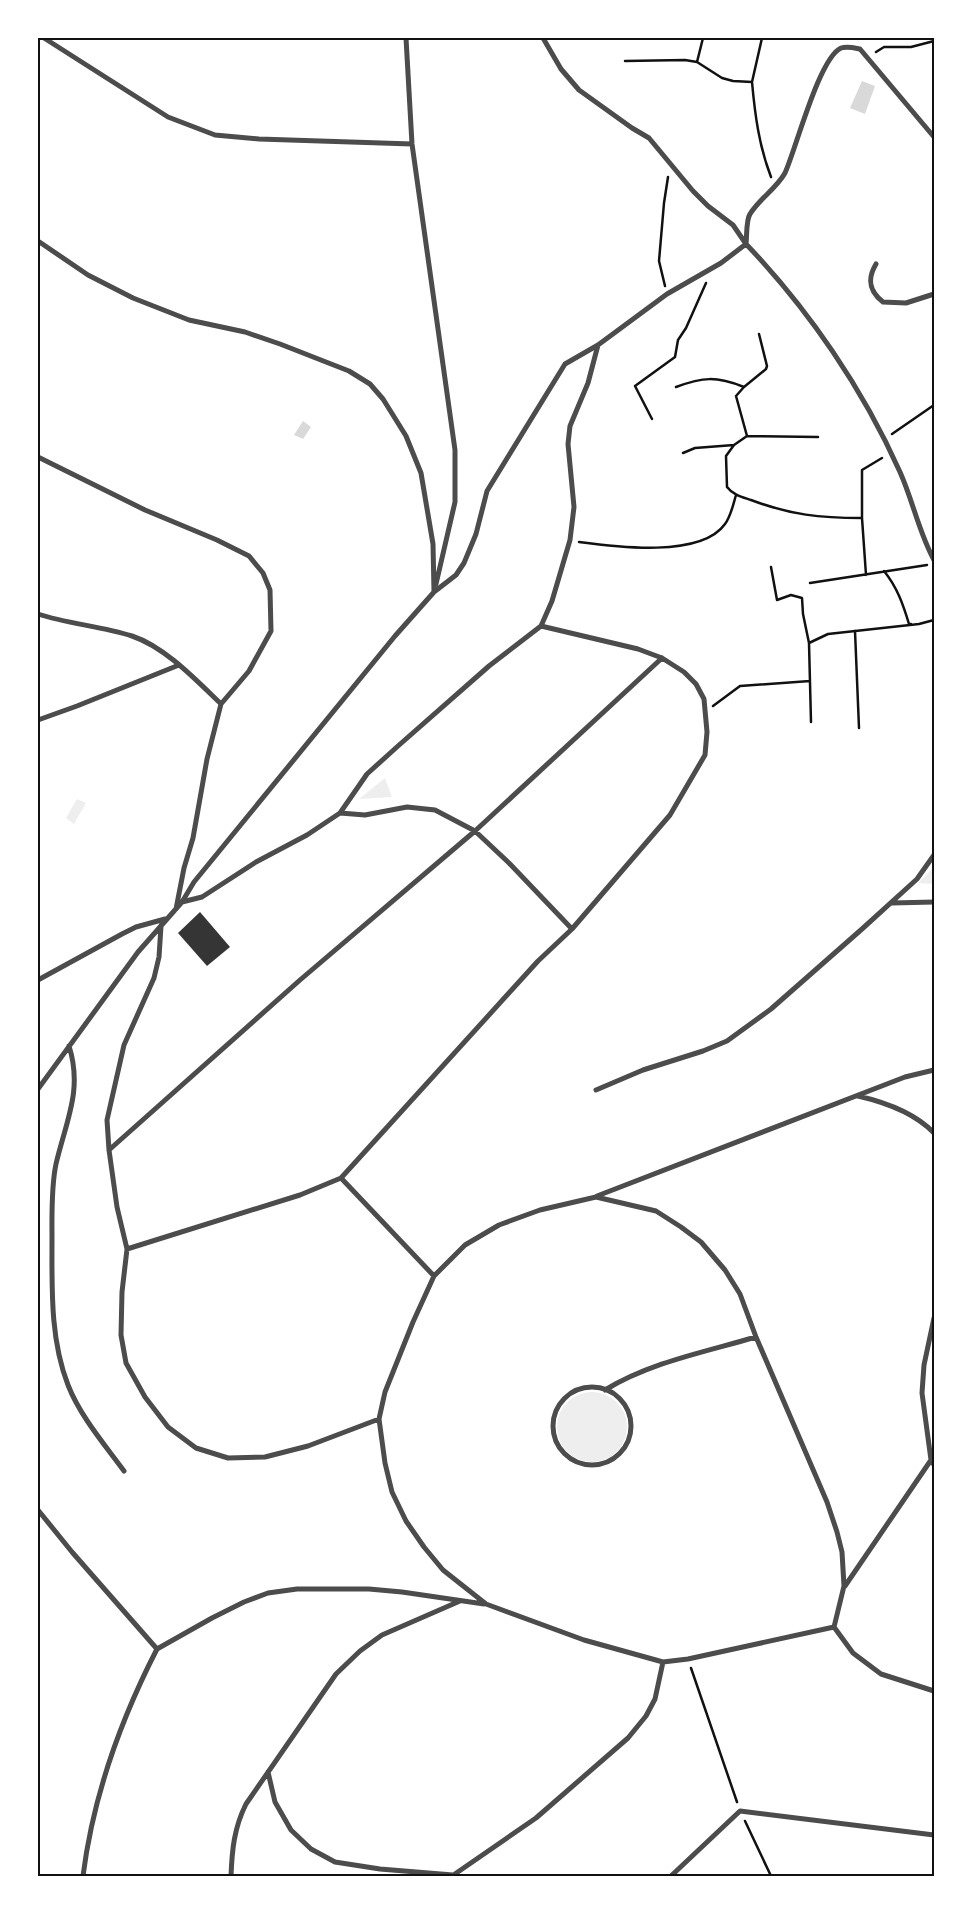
<svg xmlns="http://www.w3.org/2000/svg" width="972" height="1914" font-family="Signika,sans-serif">
  <style>
    .green { fill: #eee }
    .water { fill: #d9d9d9 }
    .building { fill: #353535 }
    .lines { fill: none; stroke-linecap: round; stroke-linejoin: round }
    .path { stroke: #111; stroke-width: 2.5 }
    .minor { stroke: #4c4c4c; stroke-width: 5 }
    .neatline { fill: none; stroke: #111; stroke-width: 2 }
  </style>
  <rect width="100%" height="100%" fill="#fff"/>
  <path class="green" d="M385,778L392,797L359,799Z
    M77,799L86,803L74,824L66,818Z
    M934,867V884L918,883Z
    M557 1427a35 35 0 1 1 70 0a35 35 0 1 1-70 0Z"/>
  <path class="water" d="M862,81L875,86L865,114L850,108Z
    M303,421L311,427L303,439L294,435Z"/>
  <path class="building" d="M200,912L230,947L207,966L178,933Z"/>
  <g class="lines">
    <path class="path" d="M876,52L884,47H911L934,41
      M625,61L685,60L697,62L722,78L733,81L752,82C755,115 759,146 771,177
      M697,62L703,38
      M752,82L762,38
      M665,286L659,261L664,203L668,177
      M759,334L767,366L766,369L744,387L736,396L747,436L734,445L726,456L727,487C733,495 742,497 751,500C791,515 820,518 862,518
      M676,387C703,377 716,376 744,387
      M652,419L635,386L675,357L678,340L686,328L706,283
      M892,434L934,405
      M747,436L818,437
      M683,453L695,448L734,445
      M579,542C616,547 701,558 725,524C731,516 733,505 736,495
      M771,567L777,600L791,595L802,598L803,614L809,643L828,634L919,624L934,620
      M884,571C897,587 903,604 909,624H911
      M866,575L862,518V470L882,458
      M810,583L927,565
      M855,631L859,728
      M809,643L811,722
      M713,706L740,686L810,681
      M691,1668L737,1802
      M745,1821L771,1876"/>
    <path class="minor" d="M44,38L168,117L215,135L259,139L412,144
      M406,38L412,144L455,450V502L436,584
      M543,38L561,69L579,90L632,128L649,138L693,191L708,206L733,225L746,244
      M38,241L88,275L133,298L189,320L245,332L280,344L349,371L370,384L383,399L406,436L421,473L433,544L434,592
      M746,244C747,235 746,220 750,214C760,198 776,189 785,173C796,149 819,58 841,48C847,46 855,48 860,49L934,137
      M876,264C867,279 869,291 883,302L906,303L934,294
      M38,457L145,510L217,540L249,556L263,573L270,590L271,631L249,671L221,704L207,759L193,838L184,868L176,909
      M38,614C68,624 101,626 132,636C165,647 196,680 221,704
      M38,720L77,706L179,665
      M340,813L365,815L407,807L435,810L475,831L509,863L572,929
      M182,902L202,897L256,862L307,835L340,813L367,774L398,746L489,666L541,626L552,601L570,540L574,507L568,444L570,426L588,383L598,345
      M892,903L934,902
      M161,926L159,957L154,978L124,1045L107,1120L109,1150L117,1207L127,1249L122,1292L121,1335L126,1363L145,1397L168,1427L196,1448L228,1458L265,1457L308,1446L379,1419
      M38,980L122,934L136,927L165,919
      M69,1046C83,1090 66,1121 56,1164C51,1187 52,1216 52,1239C52,1288 50,1339 68,1385C80,1416 105,1445 124,1471
      M38,1089L138,952L182,902L194,882L395,636L434,592L456,575L464,563L476,534L487,491L565,364L598,345L667,294L721,263L746,244C809,310 863,389 900,472C913,501 919,533 934,560
      M596,1090L643,1070L703,1051L727,1041L771,1009L862,929L917,879L934,855
      M858,1096C884,1102 915,1113 934,1133
      M109,1150L300,980L475,831L662,658
      M341,1178L434,1276
      M597,1196L905,1077L934,1070
      M596,1197L656,1211L681,1227L701,1242L725,1270L740,1294L756,1337L827,1502L837,1532L842,1552L844,1586L834,1627L688,1659L663,1662L584,1640L486,1604L443,1570L424,1547L406,1521L392,1492L385,1463L379,1419L385,1392L413,1322L434,1276L465,1245L499,1225L540,1210Z
      M127,1249L300,1195L341,1178L538,961L572,929L670,815L705,755L707,732L704,699L696,684L684,672L662,658L638,649L541,626
      M934,1318L924,1365L922,1393L931,1460L934,1465
      M553 1426a39 39 0 1 1 78 0a39 39 0 1 1-78 0Z
      M605,1390C651,1362 705,1352 756,1337
      M38,1510L72,1552L157,1649
      M845,1586L931,1460
      M834,1627L853,1653L881,1674L934,1691
      M157,1649L212,1618L244,1602L268,1593L297,1589H369L402,1592L484,1604
      M268,1772L275,1802L291,1830L311,1849L335,1862L380,1869L453,1875
      M83,1876C93,1797 120,1721 157,1649
      M231,1876C232,1850 234,1828 246,1804L336,1674L360,1651L382,1635L460,1601
      M452,1876L536,1818L628,1738L646,1716L655,1699L663,1662
      M671,1876L740,1811L934,1835"/>
  </g>
  <rect width="972" height="1914" fill="none" stroke="#ffffff" stroke-width="78"/>
  <rect x="39" y="39" width="894" height="1836" class="neatline"/>
</svg>
